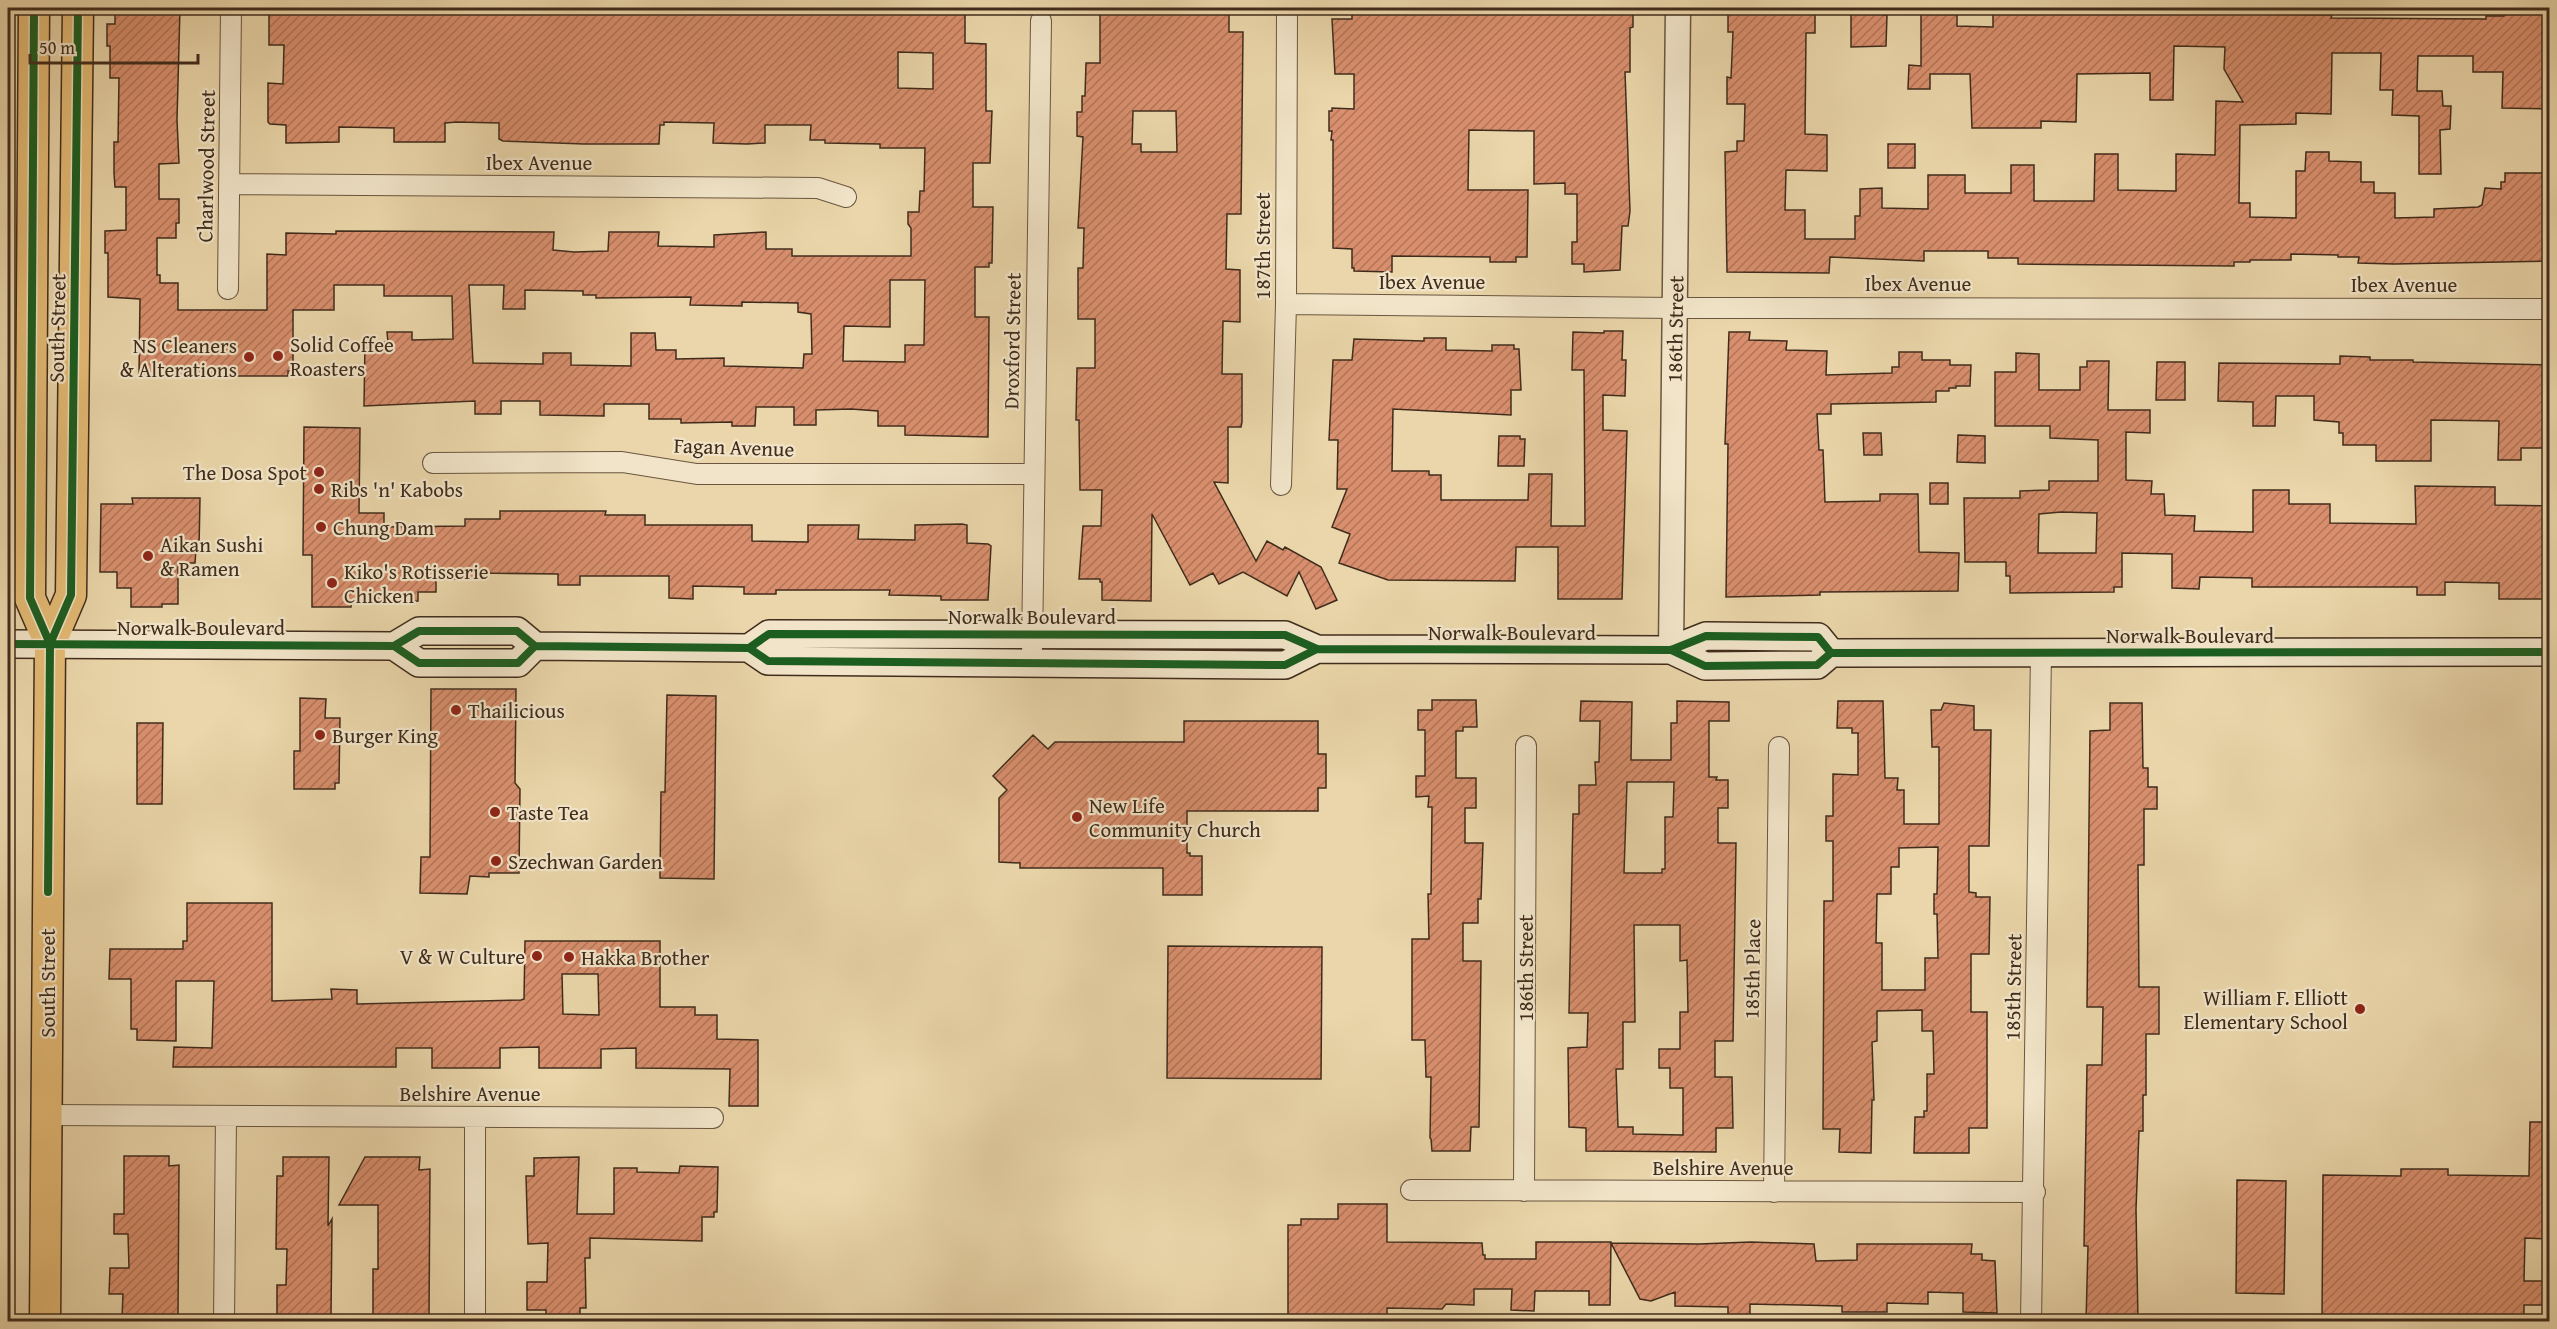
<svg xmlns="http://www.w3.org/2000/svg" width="2557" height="1329" font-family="'Gentium Book Plus',serif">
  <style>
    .building { fill: url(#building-hatch); stroke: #402c1c; stroke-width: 1.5; fill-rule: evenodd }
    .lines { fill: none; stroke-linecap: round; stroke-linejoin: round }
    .minor-casing { stroke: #6a5640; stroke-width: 22 }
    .tertiary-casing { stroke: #6a5640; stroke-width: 27 }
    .secondary-casing { stroke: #402c1c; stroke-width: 30 }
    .primary-casing { stroke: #402c1c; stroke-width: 33 }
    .minor { stroke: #f1e4c8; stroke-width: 20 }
    .tertiary { stroke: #f1e4c8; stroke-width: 24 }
    .secondary { stroke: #f1e4c8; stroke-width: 27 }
    .primary { stroke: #e5bb75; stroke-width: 30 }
    .cycleway-casing { stroke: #f1e4c8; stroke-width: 11 }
    .cycleway { stroke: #1b5e20; stroke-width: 8 }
    .poi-dot { fill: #8f2418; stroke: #f1e4c8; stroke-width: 2 }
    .labels { text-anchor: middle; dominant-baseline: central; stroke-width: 4.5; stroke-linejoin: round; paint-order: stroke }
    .street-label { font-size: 21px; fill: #402c1c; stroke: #f1e4c8 }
    .poi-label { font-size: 21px; fill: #402c1c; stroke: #f1e4c8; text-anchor: start }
  </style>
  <defs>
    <pattern id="building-hatch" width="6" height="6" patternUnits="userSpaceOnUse" patternTransform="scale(1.5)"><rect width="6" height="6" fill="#d98f6d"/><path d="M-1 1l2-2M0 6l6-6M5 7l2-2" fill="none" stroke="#b17559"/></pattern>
  </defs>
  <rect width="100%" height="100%" fill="#ead6aa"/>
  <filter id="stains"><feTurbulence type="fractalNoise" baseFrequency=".00333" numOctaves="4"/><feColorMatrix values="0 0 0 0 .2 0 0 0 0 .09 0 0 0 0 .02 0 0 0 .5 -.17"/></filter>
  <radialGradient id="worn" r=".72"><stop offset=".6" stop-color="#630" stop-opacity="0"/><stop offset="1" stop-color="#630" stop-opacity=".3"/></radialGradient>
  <path class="building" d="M115,8H180L177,120L179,163L159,164V199H179V223H176V238H157V275H160V283H178V310H267V254L286,255V233L336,234V231L554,232L553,250L574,252L608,251L609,232H659L658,246L714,247V235L766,232V249H792V256H911V228L908,224V212H919L920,191H924L925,148H880V144L825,143V140H810L811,125H765V143L747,144L713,143L714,123L664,122V125H660L659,144H584L503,141L499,139V123L457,122L445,123V142H394V128L339,127V142L286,143V125L270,124L268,122V83L283,84L284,45H269V8H965V43L986,44V111H992L990,163H973V207H993L992,263H989V267H975V317H989L988,437L905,435V426H878V411L851,409L816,410V425H794V407H756L755,426H732V422L681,423V419H649V404H604V416L540,415V401H501V414H475V401L364,406L365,343L388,342L387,332H412V340L453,339L452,296H384V285H334V310H293V371H288V376H139L140,299L108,297V253H105V231L126,230V187H115L114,173V142H118L119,78H110V46H107V24H115ZM898,52L933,53V89L898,88ZM890,280H925L924,345H905V362L843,361L844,326L890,327ZM469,285H504L503,309H525V290L583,291V295H596V298L691,297L690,305L742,306V302L798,303V312L811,314L812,354H804L803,368L724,366V358L676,359V350H656L655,333H631V366L571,365V353H543V364L473,363Z
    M1100,8L1179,11V8H1229V32H1243L1241,214H1227L1226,269L1240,270V322L1223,321L1222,374H1242V422L1241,427H1228V483L1214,482L1256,561L1267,541L1283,550L1285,547L1321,567L1337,600L1316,609L1299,572L1287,596L1243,572L1219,584L1213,573L1190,585L1152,514L1151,601L1102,600V582H1100V579H1079L1083,526H1101L1102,490H1080L1079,420H1076L1077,368H1095V319H1078V268H1083L1084,228H1078L1083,137L1077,136V112H1082V96H1085L1086,63H1100ZM1133,111H1176L1177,152H1141V144H1132Z
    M1356,8L1566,13V11H1583V8H1629V10H1633V27L1630,28V72H1625L1630,211L1628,226H1622L1620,270L1584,272V264H1572V242H1577V194H1565V183L1534,184V131L1469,130L1468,190H1528L1527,257H1516V262H1490V257L1392,256V272L1354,271V268H1352V249L1333,248V140H1331L1332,131H1329V111H1332V108L1354,109V74H1335L1332,19H1352V12H1356Z
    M1728,8H1815V33H1806L1805,134L1827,135V171L1786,170L1785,210H1805V239H1855V216H1860V189L1882,188V208L1928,209V175H1965V193H2011V165H2034V201H2094L2095,154H2118V190L2176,191V154L2215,155L2216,101L2243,102L2224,69L2225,47L2174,46L2173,100H2150V73L2077,74L2076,122L2041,121V128H1972L1970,74H1930V89H1908L1909,65L1921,66V14H1940V9H1957V26L1993,27V8L2092,12H2239V14L2332,15L2331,18L2486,19V16H2504V13L2550,14V109L2502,108L2503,72H2473V56H2418L2417,91H2442L2443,106H2451L2450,129L2440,130L2441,174H2419V116L2392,115L2393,90H2380L2381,53H2332L2331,114L2296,113V124L2240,125L2239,203H2250V217L2296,218V171H2305L2306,152H2329V161L2361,162V182H2374V193H2395V218L2434,217V209L2478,207L2482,205L2485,188L2501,189V182H2505V173H2550V261L2394,264L2358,263L2359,257H2338V255L2291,254V260H2250V262H2234V266L2018,264V258H1988V251H1924V261L1830,257L1829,273L1727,272L1725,152L1737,151V141H1744L1745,104H1727V77L1731,78L1733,32H1728Z
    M1851,8L1885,9L1884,15H1887L1886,46L1851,47Z
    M1888,144H1915V168H1888Z
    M1604,331H1623L1622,360H1626L1625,396L1603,395V430L1627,431L1622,599H1558V547H1516L1515,581L1388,580L1339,563L1350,534L1332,527L1347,489H1337L1338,440H1329L1333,360H1352L1354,339L1424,341V338H1446V350L1492,351V345H1514V349H1519L1521,390H1511V415L1393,409L1392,471H1429V475H1441V500H1528L1529,474H1552L1551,526H1585L1584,370H1572L1573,332L1604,333Z
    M1729,332H1750L1749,340L1787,341L1786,350L1827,351L1826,375L1892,373V367H1899V352H1922V360H1950V365H1971L1970,386H1956V388H1949V391H1936V402L1831,404V414H1817L1819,450H1823L1825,502L1880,501V494H1918L1919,552L1959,553L1958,591L1820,592V595L1726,597L1728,444H1725Z
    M2016,353L2039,354V390H2080V367H2087V361H2109L2108,410H2150V433L2126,432V480L2152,481L2151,494H2164L2165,515L2195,516L2194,531L2253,532V490H2289V504H2330V523L2416,524L2415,486L2495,487V505L2550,506V599H2499V583L2445,582V595H2417V587H2252V578L2200,577L2199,589L2172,588V554L2122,553V587H2114V592L2010,593V576H2006V562H1965L1964,498H2020V491L2049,490V481H2098V440L2050,438V426H1995V372H2016ZM2061,512L2097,513L2096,553H2038L2039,514Z
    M2340,356L2370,357V360H2413V362L2550,365V448H2521V460H2498L2499,421L2431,420V461H2376V445H2343V433H2339V422L2314,420V396H2276L2275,426H2253V402L2218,401L2219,363L2340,364Z
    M2157,362H2185V400H2156Z
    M304,427L360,428L359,513H384V527L465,526V519H500V511H606L605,515H645V525H752V541L808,542V525H859L858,539L915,540V525L962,524L967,525V543L988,544L991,546L988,600H941V596L889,595L890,590H776V594H744V587L693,586V599L669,598V576H580V585H558V574L478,573V579H436V592H418V601L351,602V607H312V555H303Z
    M1863,433H1881L1882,455H1864Z
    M1958,435L1985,436V463L1957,462Z
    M1499,436H1520V439H1525L1524,466H1498Z
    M1930,483H1948V504H1930Z
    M132,498H200L199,549H196L195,563H178V604H162V607H131V588H117V572H100L101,504H133Z
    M431,689H516L515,783L520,789L519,873H489V877L470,876L467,894L420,893L421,857H430Z
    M667,695L716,696L714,879L660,878L661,792H665Z
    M300,698L326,699L325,718H340L339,783H335V789H294V751H300Z
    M1432,700H1476L1477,727H1463V731H1456V778H1476V808H1465V843H1483L1481,899H1478V923H1463V961H1481L1479,1127H1471L1470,1151H1432L1431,1139L1430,1138L1431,1077H1426L1425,1040H1412V939H1429L1428,894H1431L1432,807H1428L1429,796L1416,797V776H1425V730H1418V710H1432Z
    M1581,701L1632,702L1631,760H1671V723H1677V701L1729,702V721H1709V777H1717L1716,780H1728V808H1718V843H1736L1733,1041H1715V1077H1732L1733,1128H1716V1152L1586,1151V1128L1569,1127L1568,1048L1587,1047L1588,1013H1569L1573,814H1579V785H1596L1595,762H1599L1600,721H1580ZM1627,782H1674L1673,817H1665V869H1662V873H1624ZM1634,925H1680V961L1687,960L1688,1012H1680V1049H1659V1068H1670V1088H1683V1135L1633,1134V1127H1618L1616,1069H1623V1022H1635Z
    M1838,701H1883L1885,778H1898L1897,790H1904V824H1939V747H1932L1931,710H1941L1944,703L1974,706V730H1991L1989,846H1969V892L1976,893V897H1990L1989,954H1971V1012H1987V1128H1969V1153H1914L1915,1117H1924V1111H1927V1074H1934L1933,1031H1922V1010L1877,1011V1041L1872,1042L1874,1100H1872L1871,1153L1839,1152L1840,1129H1823L1824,901H1833V841H1826V816H1833V774L1858,775V733H1852V728H1837ZM1938,847L1937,894H1934V914H1937L1938,958H1925V990H1882V943H1876L1877,894H1891V867H1899V848Z
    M2110,703H2142L2143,768H2148V787H2157V809H2144V865H2138L2139,987H2159V1034H2146V1095H2143V1131H2139L2136,1209L2138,1322H2086L2088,1246H2084L2087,1065H2102L2103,1007H2087L2090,731L2110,730Z
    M1184,721H1318V754H1326V788H1318V811H1187V853H1190V856H1202V895H1163V868H1020V863L999,862V798L1007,790L993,776L1033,735L1048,749L1055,742H1184Z
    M137,723H163L162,804H137Z
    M187,903H272V1001L332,999L331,989L357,990V1004L521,1000L524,999L525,941H660V1007H695V1015H717V1039L758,1040V1106H729L730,1069L636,1068V1048L601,1049V1068H539V1047L500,1048V1068H432V1048H396V1067H173L174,1047L212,1048L214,981H176V1041L137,1040V1029H131V979H109L110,949H183V941H187ZM562,974H598L599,1015L563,1014Z
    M1168,946L1322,947L1321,1079L1167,1078Z
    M2530,1122H2550V1239L2525,1238L2524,1281H2550V1305H2524V1322H2322L2323,1175L2401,1176V1169H2448V1175L2529,1176Z
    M124,1156H169V1166L179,1165L178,1318H122L123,1294H109L110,1268H129L128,1234H114V1214H124Z
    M283,1157H329L328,1226L332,1219L331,1316H277V1285H286L287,1249H276L277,1176H283Z
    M365,1157H420L419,1170L430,1169L429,1319L373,1318V1269H378V1205H339Z
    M579,1157L577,1214H614V1168H637V1172L679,1173L680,1166L718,1167L717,1212H714V1217H702V1241L590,1238V1258H585L586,1308H580V1322H546V1310H527V1282H547L548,1243L528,1244L526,1176H534V1158Z
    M2237,1180L2286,1181L2284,1294L2236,1293Z
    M1338,1204H1387V1242L1482,1243L1483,1255H1485V1259H1536V1242H1611L1610,1305H1589V1291H1535L1534,1311L1511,1310L1512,1289H1474V1305L1446,1304L1442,1309L1387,1308V1317L1288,1316V1225H1301V1219H1338Z
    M1751,1242L1814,1244L1816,1261L1857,1260V1244H1972L1971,1254H1982V1260L1995,1261L1997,1313L1963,1312V1293L1928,1292V1304L1887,1303V1312H1842V1306L1750,1304V1315H1728V1307L1675,1306V1292L1651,1301L1640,1299L1611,1243L1699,1244Z"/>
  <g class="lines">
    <g class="minor-casing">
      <path id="minor" d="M230,184L818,188L846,197
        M228,289L231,8
        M1286,304L1675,308L2550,309
        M433,463L622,462L697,474H1034
        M1281,485L1286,304L1287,8
        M1032,648L1041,21
        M46,1115L713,1118
        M1411,1190L2035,1192
        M1524,1191L1526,746
        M1774,1192L1779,747
        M224,1322L226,1116
        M475,1322V1117
        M2031,1322L2041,653"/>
    </g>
    <g class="tertiary-casing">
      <path id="tertiary" d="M1671,650L1678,8"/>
    </g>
    <g class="secondary-casing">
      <path id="secondary" d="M8,644L394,646L419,631H517L535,646L749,648L768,661L1285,665L1317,649
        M394,646L419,663H518L535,646
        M749,648L769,634L1285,635L1317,649L1671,650L1706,636L1818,637L1831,653
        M1671,650L1705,666L1817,665L1831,653L2550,652"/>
    </g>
    <g class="primary-casing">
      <path id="primary" d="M34,8L30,598L50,644
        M45,1322L50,644L71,595L78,8"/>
    </g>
    <use href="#minor" class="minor"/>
    <use href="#tertiary" class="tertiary"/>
    <use href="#secondary" class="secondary"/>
    <use href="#primary" class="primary"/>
    <g class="cycleway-casing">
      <path id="cycleway" d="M34,8L30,598L50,644
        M8,644L394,646L419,631H517L535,646L749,648L768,661L1285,665L1317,649
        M394,646L419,663H518L535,646
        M749,648L769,634L1285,635L1317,649L1671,650L1706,636L1818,637L1831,653
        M1671,650L1705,666L1817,665L1831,653L2550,652
        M48,892L50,644L71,595L78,8"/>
    </g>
    <use href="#cycleway" class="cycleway"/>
  </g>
  <g class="poi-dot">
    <circle cx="278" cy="356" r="6"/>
    <circle cx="249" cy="357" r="6"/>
    <circle cx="319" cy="472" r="6"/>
    <circle cx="319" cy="489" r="6"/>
    <circle cx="321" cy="527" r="6"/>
    <circle cx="148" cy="556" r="6"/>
    <circle cx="332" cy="583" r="6"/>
    <circle cx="456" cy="710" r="6"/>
    <circle cx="320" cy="735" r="6"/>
    <circle cx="495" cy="812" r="6"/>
    <circle cx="1077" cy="817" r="6"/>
    <circle cx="496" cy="861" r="6"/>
    <circle cx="537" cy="956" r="6"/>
    <circle cx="569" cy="957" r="6"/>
    <circle cx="2360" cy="1009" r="6"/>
  </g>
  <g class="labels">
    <g class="street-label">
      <text x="539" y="162">Ibex Avenue</text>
      <text transform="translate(206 166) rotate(-89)">Charlwood Street</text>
      <text transform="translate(1262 246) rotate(-90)">187th Street</text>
      <text x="1432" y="281">Ibex Avenue</text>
      <text x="1918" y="283">Ibex Avenue</text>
      <text x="2404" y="284">Ibex Avenue</text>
      <text transform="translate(57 328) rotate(-89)">South Street</text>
      <text transform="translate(1675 329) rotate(-89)">186th Street</text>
      <text transform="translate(1012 341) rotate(-89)">Droxford Street</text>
      <text transform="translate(734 447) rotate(2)">Fagan Avenue</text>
      <text x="1032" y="616">Norwalk Boulevard</text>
      <text x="201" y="627">Norwalk Boulevard</text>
      <text x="1512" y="632">Norwalk Boulevard</text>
      <text x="2190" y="635">Norwalk Boulevard</text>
      <text transform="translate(1525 968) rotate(-90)">186th Street</text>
      <text transform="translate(1752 969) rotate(-89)">185th Place</text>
      <text transform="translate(47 983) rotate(-90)">South Street</text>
      <text transform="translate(2013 987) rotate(-89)">185th Street</text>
      <text x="470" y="1093">Belshire Avenue</text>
      <text x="1723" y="1167">Belshire Avenue</text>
    </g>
    <g class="poi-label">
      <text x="290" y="344">Solid Coffee<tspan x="290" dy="24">Roasters</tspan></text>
      <text x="237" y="345" text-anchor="end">NS Cleaners<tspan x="237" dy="24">&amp; Alterations</tspan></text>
      <text x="307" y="472" text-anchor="end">The Dosa Spot</text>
      <text x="331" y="489">Ribs 'n' Kabobs</text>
      <text x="333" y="527">Chung Dam</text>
      <text x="160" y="544">Aikan Sushi<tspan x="160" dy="24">&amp; Ramen</tspan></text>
      <text x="344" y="571">Kiko's Rotisserie<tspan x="344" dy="24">Chicken</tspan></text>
      <text x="468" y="710">Thailicious</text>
      <text x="332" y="735">Burger King</text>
      <text x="1089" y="805">New Life<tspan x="1089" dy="24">Community Church</tspan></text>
      <text x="507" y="812">Taste Tea</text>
      <text x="508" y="861">Szechwan Garden</text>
      <text x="525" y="956" text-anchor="end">V &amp; W Culture</text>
      <text x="581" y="957">Hakka Brother</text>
      <text x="2348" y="997" text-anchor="end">William F. Elliott<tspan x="2348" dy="24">Elementary School</tspan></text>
    </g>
  </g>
  <rect width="2557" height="1329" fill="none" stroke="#ead6aa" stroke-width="30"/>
  <rect x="9" y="9" width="2539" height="1311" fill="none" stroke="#402c1c" stroke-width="3"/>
  <rect x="15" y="15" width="2527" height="1299" fill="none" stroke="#402c1c" stroke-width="1.5"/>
  <path d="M30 54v9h168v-9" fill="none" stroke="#402c1c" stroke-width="3"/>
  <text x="39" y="54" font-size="18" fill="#402c1c" stroke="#f1e4c8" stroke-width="4.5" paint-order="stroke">50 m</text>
  <rect width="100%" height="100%" filter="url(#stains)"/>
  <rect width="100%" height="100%" fill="url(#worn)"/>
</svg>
